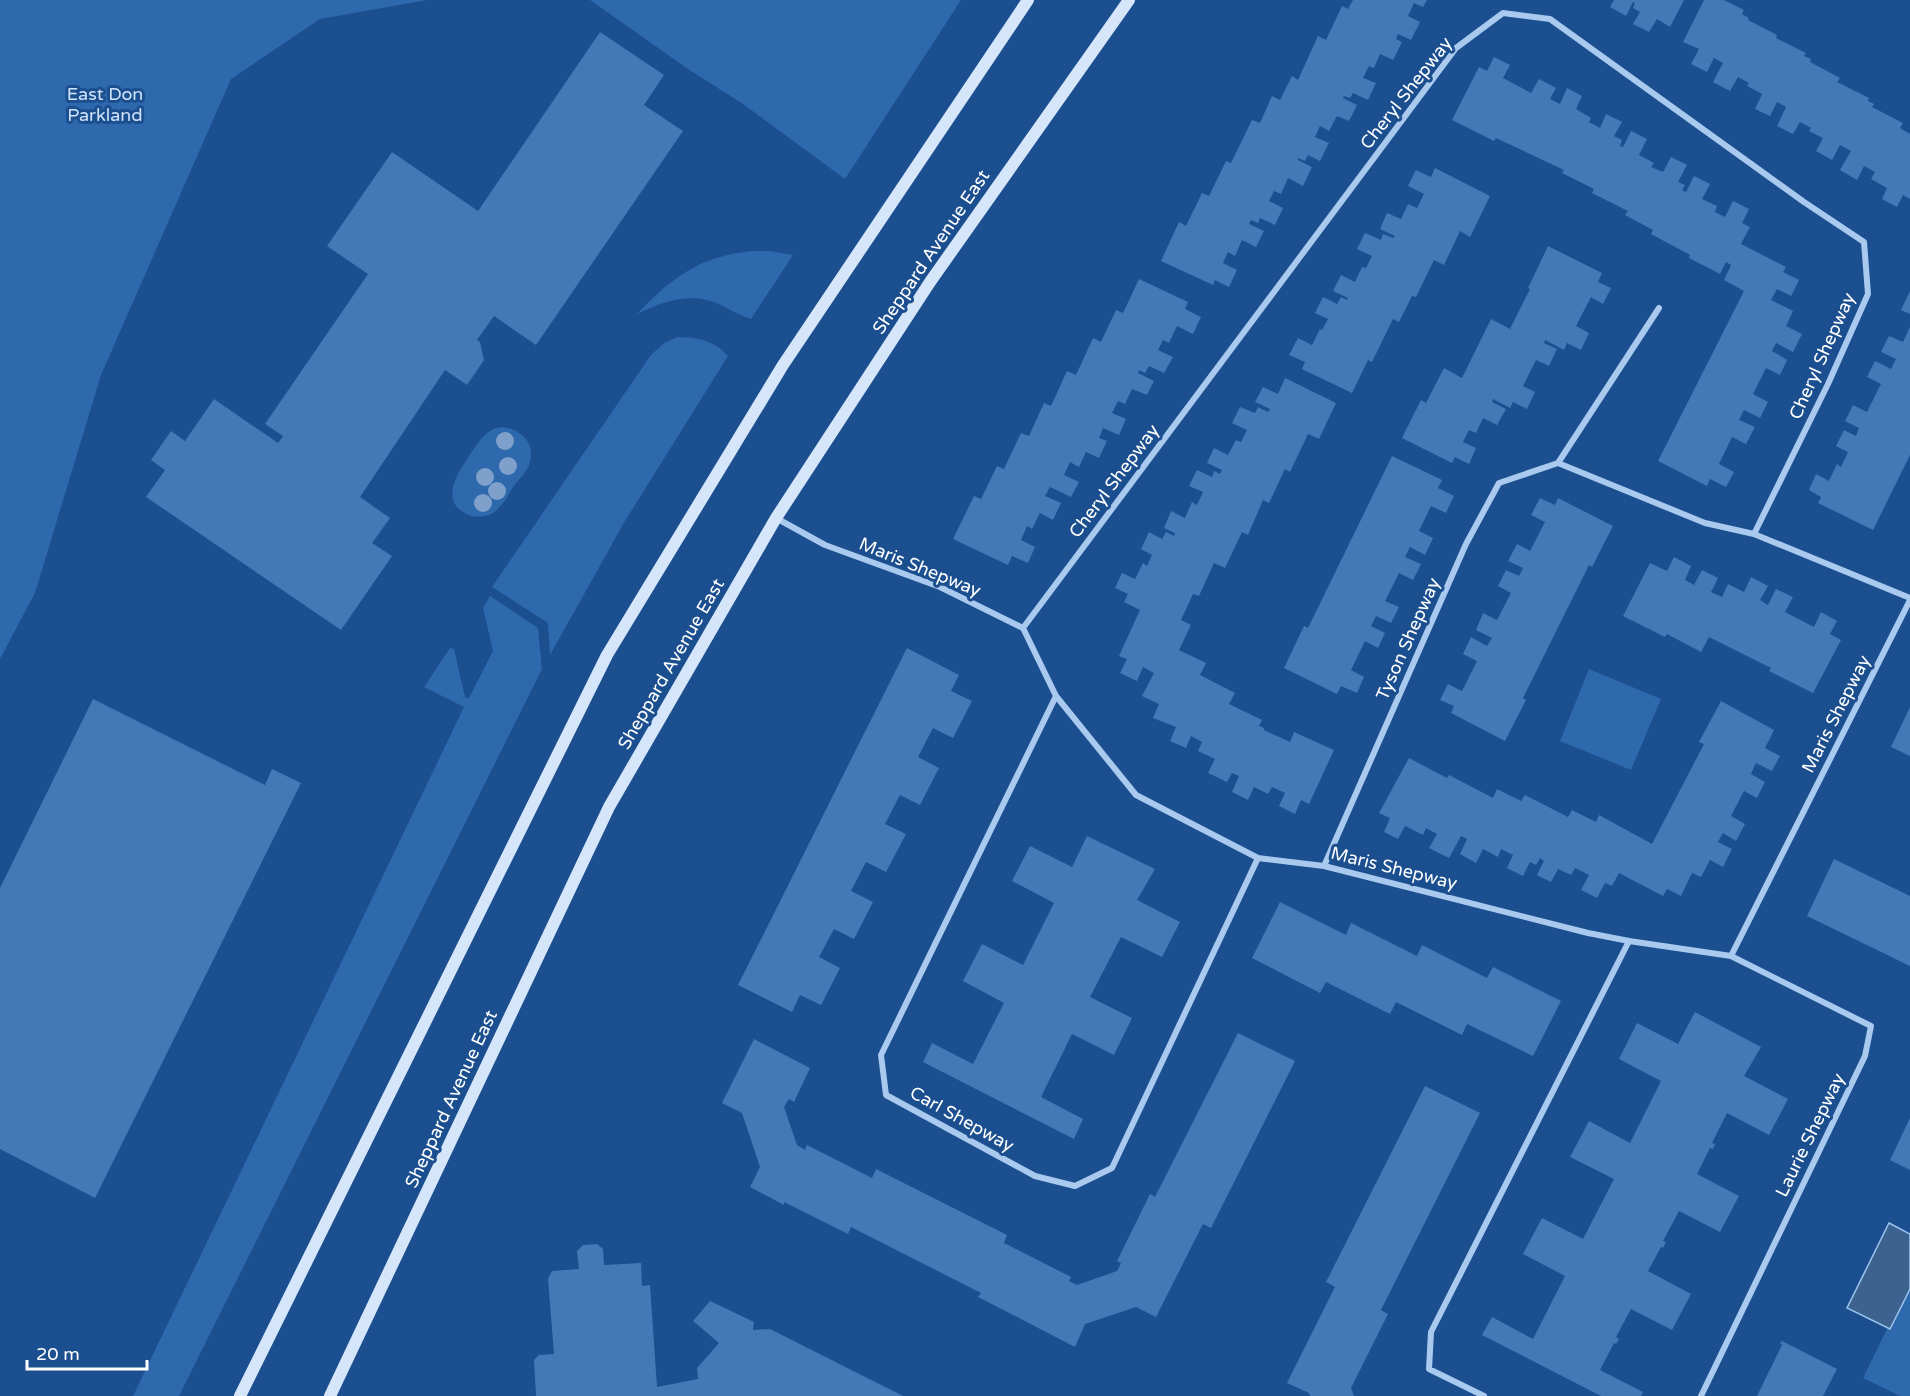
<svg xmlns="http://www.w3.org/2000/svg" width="1910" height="1396" font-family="'Varela Round',sans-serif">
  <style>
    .green { fill: #2e69ad }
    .water { fill: #3c6290; stroke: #9cc4f0; stroke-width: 1.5 }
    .building { fill: #4478b7 }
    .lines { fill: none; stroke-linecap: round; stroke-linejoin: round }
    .street { stroke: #a9c9ee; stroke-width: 6 }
    .secondary { stroke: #d6e6fa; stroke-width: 12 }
    .tree { fill: #7ea0ca }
    .labels { text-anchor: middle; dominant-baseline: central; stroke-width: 6; stroke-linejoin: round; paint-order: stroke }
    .street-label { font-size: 18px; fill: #fff; stroke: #1b4f8f }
    .park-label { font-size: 18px; fill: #cfe3fa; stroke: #1b4f8f }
  </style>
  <rect width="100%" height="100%" fill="#1b4f8f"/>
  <path class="green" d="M0,0H427L320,19L231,79L101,375L35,593L0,659Z
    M590,0H961L845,179L743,104L688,69Z
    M752,251H770L793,255L751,319C738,315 728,308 716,303C688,292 662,302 637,314C672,277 701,256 752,251Z
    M677,337C696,337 714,340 728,356L625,521L550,655L548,623L492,587L651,355L664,343Z
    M502,427C521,429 537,444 529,465C526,473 518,480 513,487C508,496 502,507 493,513C488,516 478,518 471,516C438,504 456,475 469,456C478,443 485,429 502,427Z
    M490,596L538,628L542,669L179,1396H133L464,707L424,687L450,648L454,649L465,697L469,698L493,651L483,608Z
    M1589,669L1661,699L1631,770L1560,741Z
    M1910,1282V1396H1900L1863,1378Z"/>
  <path class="water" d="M1889,1223L1910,1234V1289L1890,1329L1847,1308Z"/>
  <path class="building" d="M1353,0H1427L1423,7L1414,3L1408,16L1420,22L1411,40L1398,34L1396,39L1402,42L1393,60L1380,54L1374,68L1369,66L1363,78L1376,83L1368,100L1353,93L1350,98L1344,96L1343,98L1357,105L1349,121L1337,116L1329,131L1320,126L1315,137L1329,143L1320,161L1308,155L1305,161L1298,158V160L1312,167L1303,186L1288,178L1281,194L1274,191L1269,201L1283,208L1275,225L1260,218L1258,223L1251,220L1249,224L1264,231L1256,247L1242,240L1235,256L1228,252L1223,263L1237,270L1229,287L1215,280L1213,285L1161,261L1179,222L1186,226L1202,193L1209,196L1226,161L1231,163L1252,120L1260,123L1272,96L1280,100L1292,76L1298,80L1318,36L1326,40L1342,6L1348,9Z
    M1614,0H1684L1670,27L1657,19L1649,32L1633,24L1640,12L1633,8L1635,3L1633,2L1626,16L1610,7Z
    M1704,0H1724L1744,10L1742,14L1749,18L1748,20L1777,35L1776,38L1806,53L1804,56L1811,59L1810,62L1840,78L1837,82L1869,98L1868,101L1874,104L1872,107L1903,123L1900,128L1910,134V199L1903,195L1897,207L1882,199L1887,188L1871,179L1875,172L1864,166L1857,180L1840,170L1851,151L1840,145L1832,160L1816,151L1823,138L1809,131L1811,128L1800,122L1793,134L1777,126L1786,107L1777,102L1770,116L1755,109L1762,94L1747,86L1749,83L1738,77L1730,91L1713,82L1723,63L1714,58L1707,72L1691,64L1699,49L1683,42Z
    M600,32L664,75L644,105L683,131L536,345L494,316L477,340L480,342L484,360L467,385L445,370L360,497L390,518L372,543L392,556L341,630L146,497L165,470L151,460L171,431L185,441L214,399L278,443L283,436L265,424L368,274L327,246L392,152L478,211Z
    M1494,57L1510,65L1503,78L1531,93L1539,79L1556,88L1550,99L1560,104L1567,88L1582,96L1576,109L1591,118L1589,122L1600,128L1606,114L1622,122L1614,136L1622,140L1620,146L1623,147L1631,131L1647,139L1639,155L1654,163L1651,167L1663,172L1671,157L1687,165L1678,182L1685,185L1682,190L1686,192L1694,176L1710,184L1702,199L1717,206L1715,212L1725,217L1733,201L1749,209L1742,223L1750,227L1741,244L1786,267L1783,272L1799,280L1791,296L1777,289L1771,300L1793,311L1786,326L1802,334L1793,352L1776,343L1772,351L1787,360L1780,375L1766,368L1753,394L1768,402L1760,418L1744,410L1739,420L1755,427L1746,444L1732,437L1719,464L1734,472L1726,487L1710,479L1707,486L1658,461L1744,291L1724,280L1731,265L1726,262L1720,274L1689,258L1690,255L1651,234L1653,230L1625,215L1628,211L1592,193L1594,189L1562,173L1564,170L1496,138L1494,141L1452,120L1479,67L1487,71Z
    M1435,168L1490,196L1470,237L1460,231L1444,265L1434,260L1416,297L1412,296L1399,322L1393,319L1372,362L1368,360L1352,393L1302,369L1305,362L1289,355L1298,338L1312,345L1320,329L1322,330L1328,319L1315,313L1323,297L1337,304L1341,297L1347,300L1348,298L1333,291L1341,275L1355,282L1362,267L1366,268L1372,256L1357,249L1365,233L1381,240L1383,234L1393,238L1395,236L1380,229L1387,213L1401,219L1408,204L1417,208L1424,194L1408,186L1416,170L1431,177Z
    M1548,246L1602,273L1598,282L1611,288L1603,304L1591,297L1576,326L1589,333L1581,350L1567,343L1564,350L1545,340L1544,343L1557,349L1549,366L1536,360L1523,386L1535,392L1527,409L1513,402L1510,408L1493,399L1492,402L1506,409L1497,425L1483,418L1476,433L1469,430L1463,442L1476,448L1469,464L1455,457L1452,463L1402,438L1421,400L1426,403L1444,368L1462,378L1491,319L1510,329L1530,289L1528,288Z
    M1139,279L1188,302L1185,309L1201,317L1193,334L1177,326L1169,343L1163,340L1158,350L1173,357L1164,373L1149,366L1145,373L1139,370L1138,373L1154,381L1147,395L1132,389L1125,404L1118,401L1112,413L1126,419L1119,435L1103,428L1099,438L1107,441L1099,458L1086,452L1079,467L1070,462L1064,475L1079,482L1071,497L1050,487L1045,496L1061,503L1053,520L1040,513L1032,529L1027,526L1021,540L1035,547L1028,563L1012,556L1008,565L953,539L974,496L981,499L997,466L1004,469L1021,433L1029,436L1044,403L1051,406L1067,371L1076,375L1093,338L1101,342L1116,310L1123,313Z
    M1910,291V314L1901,310Z
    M1910,327V455L1873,530L1818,503L1821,497L1809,490L1816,474L1829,481L1837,464L1841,467L1848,452L1836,446L1844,430L1856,436L1859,428L1845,421L1853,405L1867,412L1881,384L1867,377L1875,361L1891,369L1896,359L1881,352L1889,336L1903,342Z
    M1285,378L1336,403L1319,439L1308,434L1290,472L1285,469L1269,503L1263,500L1248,535L1242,532L1225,568L1214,563L1199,596L1193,594L1181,620L1191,625L1179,650L1206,663L1200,675L1235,693L1229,704L1262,720L1259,726L1264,728V730L1290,742L1294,732L1334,750L1309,804L1301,800L1295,814L1279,806L1285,793L1272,787L1268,794L1254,787L1248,800L1232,792L1239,776L1232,773L1227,782L1208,773L1215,759L1198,751L1202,742L1191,736L1186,748L1170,741L1176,727L1153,718L1159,704L1142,696L1154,673L1143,667L1137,681L1120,673L1127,659L1119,656L1140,610L1124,602L1128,594L1115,588L1122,573L1135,579L1143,563L1147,566L1152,555L1141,549L1149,532L1162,539L1166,532L1174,536L1175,533L1164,528L1171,511L1185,518L1192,502L1197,505L1203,492L1189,486L1197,470L1212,477L1214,471L1220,474L1222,470L1207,463L1214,448L1228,455L1236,440L1241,442L1247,430L1232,423L1240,407L1255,413L1258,407L1268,412L1270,409L1255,402L1263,387L1278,394Z
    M1392,456L1442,480L1438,488L1454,496L1446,513L1431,506L1419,531L1433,538L1425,555L1410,547L1405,557L1421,564L1413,580L1399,573L1385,601L1399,607L1391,623L1376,616L1371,626L1385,633L1378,648L1365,641L1351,670L1364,677L1357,693L1341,686L1337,694L1284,668L1304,626L1308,628Z
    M1540,498L1555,505L1558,498L1613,526L1592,567L1589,565L1523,698L1526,700L1505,741L1451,713L1454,706L1440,700L1448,684L1462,691L1477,661L1463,654L1471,637L1487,646L1492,638L1476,630L1483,613L1497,620L1511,593L1498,586L1506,570L1519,576L1523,568L1508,561L1517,544L1530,551L1545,522L1531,515Z
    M1674,557L1691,566L1685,580L1694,585L1702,570L1718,578L1711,592L1722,597L1728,584L1744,592L1751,577L1768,586L1760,600L1768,605L1776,589L1793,597L1785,612L1814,627L1821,612L1837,621L1830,634L1841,640L1813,693L1769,671L1771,668L1709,637L1701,652L1667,634L1665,637L1623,616L1650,563L1667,571Z
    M907,648L959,675L951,691L972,701L953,738L933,728L918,757L939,768L920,805L900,795L885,824L906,834L886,872L866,862L851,891L873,902L854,939L834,929L819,957L840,968L821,1005L800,995L792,1012L738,985Z
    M93,699L265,785L272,769L301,783L95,1198L0,1149V888Z
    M1721,701L1774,730L1765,748L1780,756L1772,771L1756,763L1754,767L1751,774L1765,782L1757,798L1744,791L1731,816L1745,824L1736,841L1723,833L1718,842L1732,849L1723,867L1710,860L1701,877L1692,873L1681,896L1667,889L1663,896L1619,873L1612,886L1605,883L1597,898L1581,890L1589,875L1575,868L1571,875L1558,869L1551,882L1537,875L1544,861L1540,858L1536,865L1530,862L1523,876L1507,868L1513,855L1501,849L1498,857L1483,849L1476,863L1460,854L1467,839L1461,836L1449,858L1429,848L1437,834L1426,828L1423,835L1405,826L1398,839L1384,832L1390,818L1379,813L1409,758L1447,778L1449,775L1493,798L1497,789L1521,801L1525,795L1568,817L1572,810L1596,822L1599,815L1652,844L1704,744L1699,742Z
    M1910,707V756L1891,747Z
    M1087,836L1155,869L1137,900L1180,922L1162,957L1121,937L1090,997L1132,1018L1114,1055L1072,1034L1041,1097L1083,1119L1074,1139L923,1062L932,1043L973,1064L1004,1003L963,981L982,944L1023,965L1054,903L1012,881L1030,846L1072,867Z
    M1834,859L1910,896V966L1807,916Z
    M1280,902L1346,935L1351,923L1417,956L1422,945L1487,978L1493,967L1561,1001L1533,1056L1467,1024L1462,1035L1396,1002L1390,1014L1326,982L1320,993L1252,958Z
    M1695,1012L1761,1047L1744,1076L1788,1099L1769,1135L1727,1113L1712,1143L1715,1144L1713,1149L1710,1148L1697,1174L1739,1196L1720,1232L1679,1211L1663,1241L1666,1242L1663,1248L1661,1247L1648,1271L1691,1294L1672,1330L1631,1309L1616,1337L1619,1339L1616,1344L1614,1343L1600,1370L1643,1392L1641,1396H1601L1482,1335L1492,1317L1533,1339L1565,1276L1523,1254L1542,1218L1583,1239L1614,1179L1570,1157L1589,1121L1630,1143L1661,1081L1619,1059L1637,1023L1678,1044Z
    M1238,1033L1295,1061L1211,1228L1203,1224L1156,1317L1136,1307L1085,1324L1075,1347L978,1297L981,1293L851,1227L848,1234L784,1202V1205L750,1187L760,1167L742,1113L722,1103L754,1039L810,1068L794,1102L789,1099L784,1107L797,1145L805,1150L807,1145L872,1178L876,1169L1007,1235L1004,1243L1071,1277L1069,1281L1077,1285L1117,1271L1121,1263L1117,1261L1150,1194L1155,1197Z
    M1425,1086L1480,1113L1381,1310L1388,1314L1351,1388L1354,1396H1310L1309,1393L1287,1383L1335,1287L1326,1282Z
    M1910,1118V1170L1890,1160Z
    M597,1244L603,1249L604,1265L641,1263L642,1286L650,1285L657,1387L698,1379L697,1368L719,1343L693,1321L710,1301L754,1322L753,1330L770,1329L903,1396H536L534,1360L539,1355L554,1354L548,1279L552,1271L579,1269L577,1251L583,1245Z
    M1782,1341L1837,1369L1823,1396H1757L1782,1345L1780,1343Z"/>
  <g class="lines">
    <path class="street" d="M1558,463L1659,308
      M776,518L825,545L940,587L1023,628L1056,696L1136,795L1258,858L1324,866L1588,933L1629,941L1731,956L1910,600
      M1023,628L1456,48L1503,13L1550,19L1804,202L1864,242L1868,294L1828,384L1754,534
      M1056,696L881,1055L886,1095L1035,1176L1075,1186L1112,1168L1258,858
      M1324,866L1466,544L1499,483L1558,463L1705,523L1754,534L1910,598
      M1484,1396L1429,1369L1431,1332L1629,941
      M1701,1396L1865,1056L1871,1026L1731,956"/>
    <path class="secondary" d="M240,1396L607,655L783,365L1028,0
      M330,1396L609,807L776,518L930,282L1129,0"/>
  </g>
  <g class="tree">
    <circle cx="505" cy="441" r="9"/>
    <circle cx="508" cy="466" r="9"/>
    <circle cx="485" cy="477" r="9"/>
    <circle cx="497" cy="491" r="9"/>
    <circle cx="483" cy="503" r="9"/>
  </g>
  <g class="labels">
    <g class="street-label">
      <text transform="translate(1406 93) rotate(-52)">Cheryl Shepway</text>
      <text transform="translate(931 252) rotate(-56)">Sheppard Avenue East</text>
      <text transform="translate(1822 356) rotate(-66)">Cheryl Shepway</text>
      <text transform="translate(1114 481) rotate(-53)">Cheryl Shepway</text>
      <text transform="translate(920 567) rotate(22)">Maris Shepway</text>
      <text transform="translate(1408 639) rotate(-66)">Tyson Shepway</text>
      <text transform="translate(671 664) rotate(-60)">Sheppard Avenue East</text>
      <text transform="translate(1836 714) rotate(-63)">Maris Shepway</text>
      <text transform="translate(1394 868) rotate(14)">Maris Shepway</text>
      <text transform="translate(451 1099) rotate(-65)">Sheppard Avenue East</text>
      <text transform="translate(962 1119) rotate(29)">Carl Shepway</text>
      <text transform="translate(1810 1135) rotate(-64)">Laurie Shepway</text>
    </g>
    <g class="park-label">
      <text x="105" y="94">East Don<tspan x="105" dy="21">Parkland</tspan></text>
    </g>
  </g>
  <path d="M27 1360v9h120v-9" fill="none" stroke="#ffffff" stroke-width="3"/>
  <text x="36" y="1360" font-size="18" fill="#ffffff" stroke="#1b4f8f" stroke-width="4.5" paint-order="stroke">20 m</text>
</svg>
